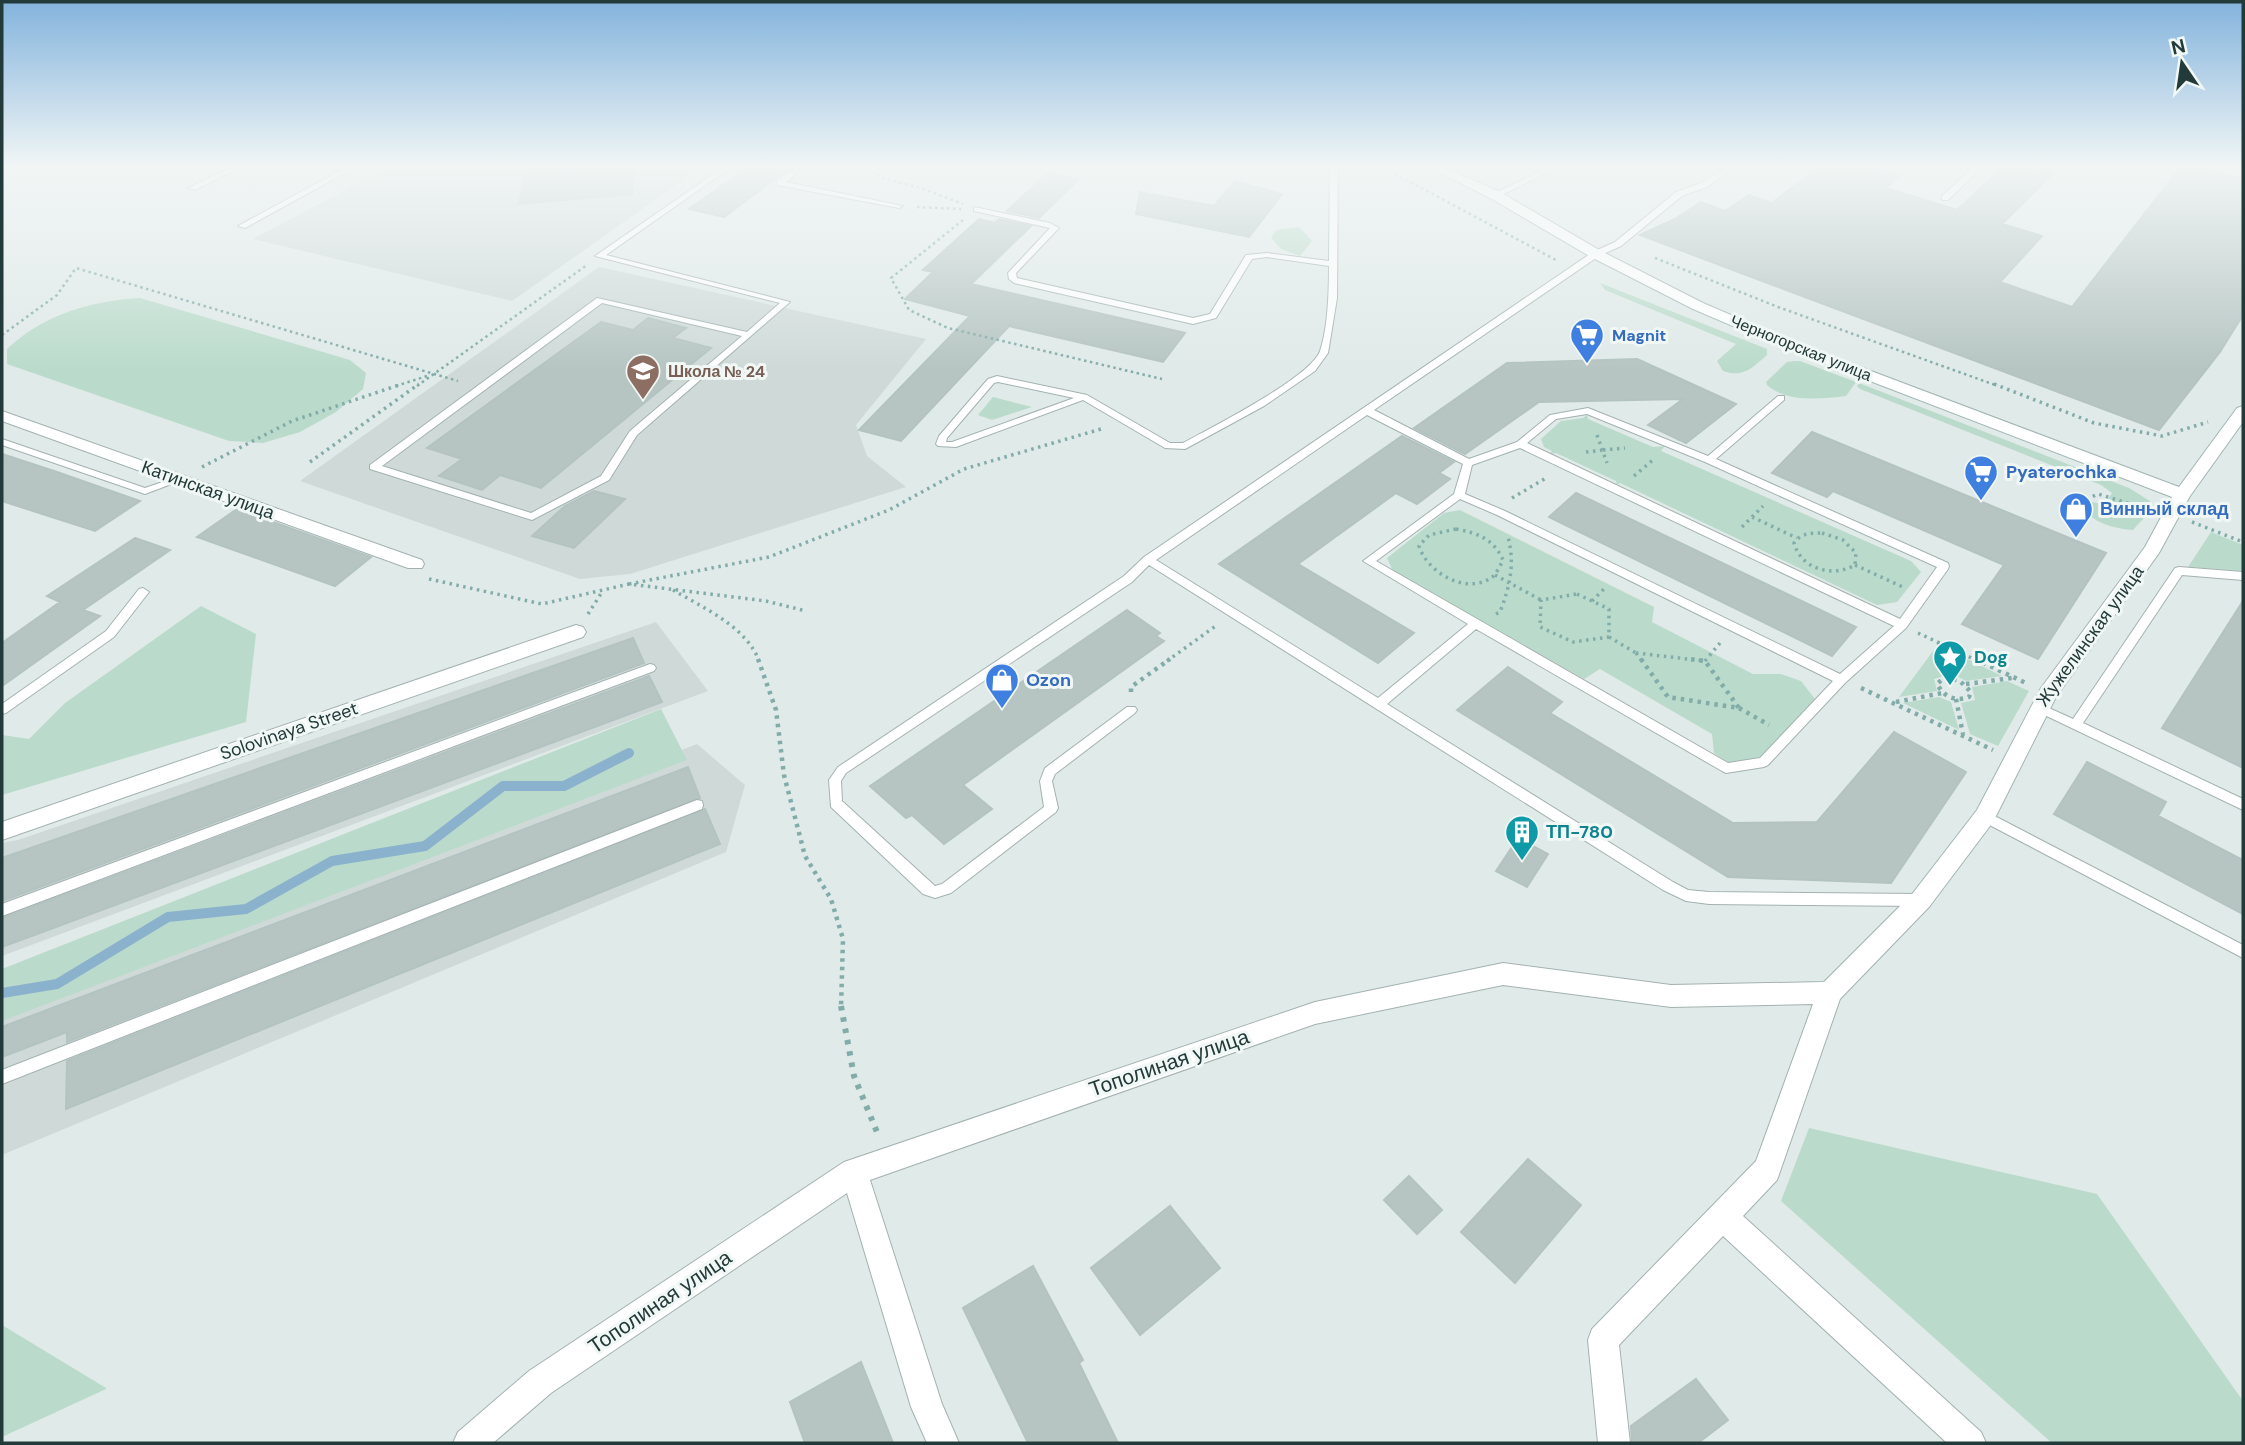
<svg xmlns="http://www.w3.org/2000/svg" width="2245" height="1445" font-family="'DM Sans',sans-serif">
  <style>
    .built { fill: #cfdad8 }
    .green { fill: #badbcb }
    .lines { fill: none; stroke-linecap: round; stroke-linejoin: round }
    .stream { stroke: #8bb2cd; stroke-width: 10 }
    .building { fill: #b6c5c2; stroke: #b3c3c1; stroke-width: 2 }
    .lane-casing { stroke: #a3b2b0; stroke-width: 2 }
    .street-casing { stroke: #a3b2b0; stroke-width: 2 }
    .secondary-casing { stroke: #a0b5b3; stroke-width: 2 }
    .path-far3 { stroke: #82acaa; stroke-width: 2.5; stroke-dasharray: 2.5 3.5; stroke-linecap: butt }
    .path-far2 { stroke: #82acaa; stroke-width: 3.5; stroke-dasharray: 2.5 4.5; stroke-linecap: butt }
    .path-far1 { stroke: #82acaa; stroke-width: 4.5; stroke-dasharray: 3.5 5; stroke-linecap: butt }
    .path { stroke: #82acaa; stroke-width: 6; stroke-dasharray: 4.5 7; stroke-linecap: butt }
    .lane { fill: #fff; fill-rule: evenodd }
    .street { fill: #fff; fill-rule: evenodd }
    .secondary { fill: #fff; fill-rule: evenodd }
    .labels { text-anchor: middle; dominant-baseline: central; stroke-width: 6; stroke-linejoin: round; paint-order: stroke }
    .far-shop-label { font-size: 16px; font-weight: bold; fill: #366cbe; stroke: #f0f7f5; text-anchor: start }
    .far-street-label { font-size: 16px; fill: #223a39; stroke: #f0f7f5 }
    .far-education-label { font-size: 16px; font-weight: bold; fill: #785e54; stroke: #f0f7f5; text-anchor: start }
    .shop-label { font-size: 18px; font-weight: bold; fill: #366cbe; stroke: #f0f7f5; text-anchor: start }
    .street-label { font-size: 18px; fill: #223a39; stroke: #f0f7f5 }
    .culture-label { font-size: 18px; font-weight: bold; fill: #0d838f; stroke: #f0f7f5; text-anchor: start }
    .near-street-label { font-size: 21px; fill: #223a39; stroke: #f0f7f5 }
  </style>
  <rect width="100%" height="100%" fill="#e0eae8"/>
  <path class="built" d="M387,168H701L512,301L253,239Z
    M599,267L926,339L856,425L867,456L906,487L630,574L580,579L300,481Z
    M656,622L708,691L2,956V843L18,840Z
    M697,744L745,785L726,852L2,1155V1011Z"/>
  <path class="green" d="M1299,227L1312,241L1300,256L1281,249L1271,238L1276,230Z
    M1600,283L1767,349V355C1752,368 1743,378 1723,371L1717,361L1736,344L1605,290Z
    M140,298L350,360L366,373L363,389L336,412L300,432L263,443L229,441L7,364V349C44,314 91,301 140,298Z
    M1795,361H1800L1856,382L1846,396C1822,399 1787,403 1767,385L1766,382L1787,362Z
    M1859,383L2129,488L2150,501L2152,509L2133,530C2117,529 2089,523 2084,506L2093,502L2104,505L2112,493L2101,485L1860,389L1857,386Z
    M993,397L1032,407L992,420L978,415Z
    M1587,415L1588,419L1653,447L1665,446L1661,451L1911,561L1921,572L1897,602L1877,605L1620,483L1617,485L1616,481L1556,453L1550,454L1552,451L1544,447L1541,439L1561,421L1583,418Z
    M1460,510L1654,607L1652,622L1753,674H1781L1801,681L1815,699L1759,761L1729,764L1714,753L1712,734L1600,669L1584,679L1393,571L1387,558L1444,513Z
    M2211,532L2243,545V571L2188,567Z
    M201,606L256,634L246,722L2,795V735L29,739L65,703Z
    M1936,647L1947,675L1934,679L1937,691L1899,697Z
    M1943,647L2002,676L1966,681L1953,674Z
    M2007,681L2029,691L1998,746L1970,734L1961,703L1975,700L1972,687Z
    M1939,697L1951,702L1959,730L1903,703Z
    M661,709L687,760L2,1021V969Z
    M1809,1128L2097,1194L2243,1401V1443H2052L1781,1201Z
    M2,1325L106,1388V1389L2,1437Z"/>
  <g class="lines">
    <path class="stream" d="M2,993L57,984L168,917L246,909L332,861L425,846L503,786H564L629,753"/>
  </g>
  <path class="building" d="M526,168H634L632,194L519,204Z
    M747,168H790L724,217L689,209Z
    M1817,168H1874L1900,176L1886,188L1957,210L2002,168H2058L2002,224L2042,236L2000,282L2072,307L2180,168H2199L2243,179V315L2220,352L2159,430L1640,235L1675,219L1701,202L1725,211L1749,195L1772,203Z
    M1048,173L1079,179L1039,218L1007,211Z
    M1235,181L1282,194L1249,237L1136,214L1140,192L1214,206Z
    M979,219L995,223L999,219L1031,226L971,284L1185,333L1163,362L1009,326L901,441L859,430L970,316L905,299L933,272L923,270Z
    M648,318L686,328L673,338L711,348L541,488L500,475L482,490L439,476L462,459L427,448L601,322L633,330Z
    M1637,359L1736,404L1686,443L1648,425L1683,399L1539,402L1465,454L1414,428L1507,363Z
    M1812,432L2106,553L2038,659L1962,624L2004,565L1833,491L1827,497L1772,473Z
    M1402,436L1454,462L1439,473L1450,479L1417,504L1396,493L1298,564L1414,633L1378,663L1219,564Z
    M2,454L57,472L140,501L95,531L2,501Z
    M594,491L625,499L574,548L532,536L565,506Z
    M1576,493L1856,627L1832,656L1549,517Z
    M237,509L371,557L335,586L197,537Z
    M135,538L170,550L83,610L100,616L2,686V643L60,602L47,596Z
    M2243,601V768L2162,728Z
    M1127,610L1160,633L1156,636L1164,641L963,785L992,809L944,844L912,815L906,818L870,786Z
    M633,638L644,663L2,901V858Z
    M1508,667L1562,702L1550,713L1733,823L1817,822L1894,732L1966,772L1891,883L1728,877L1457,710Z
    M649,676L662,702L2,947V918Z
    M2087,762L2166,802L2158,816L2243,860V914L2054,814Z
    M688,767L700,798L67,1042V1032L2,1057V1027Z
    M705,809L720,844L66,1109L67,1061Z
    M1518,838L1548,854L1527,887L1496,871Z
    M1528,1159L1581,1205L1515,1283L1461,1232Z
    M1409,1176L1442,1210L1417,1234L1384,1200Z
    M1170,1206L1220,1268L1140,1335L1091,1268Z
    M1033,1266L1083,1360L1079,1363L1118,1443H1028L963,1308Z
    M861,1362L893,1443H805L790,1402Z
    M1696,1379L1728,1420L1698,1443H1632L1631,1426Z"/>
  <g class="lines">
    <g class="lane-casing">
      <path id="lane" d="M230,168H239L195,190L188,188Z
        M345,168H354L245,228L238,226Z
        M722,168H730L606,255L790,302L637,435L609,480L532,520L370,469V465L597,298L747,332L780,303L595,256ZM602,303L742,336L630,431L601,476L531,513L382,466Z
        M795,168H803L786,182L903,206L899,208L777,185V181Z
        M1330,168H1338L1337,298L1328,353L1315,371L1264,406L1185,449L1165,448L1083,400L956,447L938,446L936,444L939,436L988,379L997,376L1087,395L1170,443H1183C1211,428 1311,377 1320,351C1328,328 1329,290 1329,266L1267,257L1252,259L1216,318L1193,324L1014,283L1009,279L1008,273L1050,228L974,211V207L1050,223L1059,228L1016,273L1017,278L1193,318L1210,314L1246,255L1267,253L1329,261ZM998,382L1074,398L952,442H946L947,438L994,383Z
        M1547,168H1556L1498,197L1491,195Z
        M1725,168H1733L1707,187L1682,196L1621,246L1599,256L1374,410L1469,459L1517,442L1550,415L1588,408L1708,456L1778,396H1784V400L1716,459L1948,563L1949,566L1948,569L1906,628L1845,683L1768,765L1764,767L1726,773L1722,771L1476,629L1387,704L1673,882L1688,890L1709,892L1920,894L1925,896L1927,900L1925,904L1920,906L1709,904L1686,901L1663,890L1149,565L1132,582L846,773L841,781L842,801L935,886L942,884L1044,807L1040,781L1045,768L1127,707H1135L1137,710L1135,713L1055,774L1052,781L1058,808L1056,812L951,893L935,898L923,894L831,807L829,780L838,767L1124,576L1144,557L1593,252L1615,242L1676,192L1701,183ZM1587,414L1705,462L1937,567L1900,619L1527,443L1556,419ZM1367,415L1463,464L1454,494L1363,561L1468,624L1378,698L1156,560ZM1520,448L1894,626L1840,674L1505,511L1465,494L1472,465ZM1460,499L1497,515L1833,681L1760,758L1728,763L1376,561Z
        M1973,168H1981L1948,200H1942V196Z
        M2,439L145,488L177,477L182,480L145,494L2,445Z
        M2179,567L2243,572V580L2182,575L2083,723L2243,799V810L2034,710L2032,707L2038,703L2073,719L2175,568Z
        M143,588L149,592L114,637L6,713L2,714V704L106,631L139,589Z
        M650,664L654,665L656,668L654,671L2,916V904Z
        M697,800L702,801L703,805L702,809L2,1084V1070Z
        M1985,811L2243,945V958L1980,820L1978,816L1980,812Z"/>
    </g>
    <g class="street-casing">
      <path id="street" d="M2,411L422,560L424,564L422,568H408L2,421Z
        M576,625L583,627L586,632L583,637L2,840V822Z
        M1921,890L1929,893L1933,900L1929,907L1840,999L1777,1180L1743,1216L1981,1432L1986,1443H1947L1723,1236L1619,1345L1630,1443H1598L1588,1340L1592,1329L1756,1161L1813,1004L1671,1007L1503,985L1315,1024L870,1180L942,1404L959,1443H927L911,1407L847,1193L551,1393L493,1443H453L458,1432L529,1371L844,1162L1315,1002L1503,963L1671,985L1824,982L1913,893Z"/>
    </g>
    <g class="secondary-casing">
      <path id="secondary" d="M1431,168H1446L1500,192L1601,251L1703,303L1794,342L2179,487L2237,408L2243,406V422L2190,496L2159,553L2056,697L1993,822L1929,907L1921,910L1913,907L1909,900L1913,893L1977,810L2041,688L2145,547L2172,497L1784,348L1693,309L1591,257L1490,198Z"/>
    </g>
    <path class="path-far3" d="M879,168V177L921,188L963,204
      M1384,168L1556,260
      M572,169L581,168
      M917,207L961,209
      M963,220L891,278L909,310L948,328L1162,379
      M1655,258L1778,307L1998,386
      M2,335L57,295L76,268L458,381
      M396,386L430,375
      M417,386L587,265"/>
    <path class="path-far2" d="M1994,384L2094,423L2162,436L2208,422
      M1597,435L1607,463
      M1603,450L1625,448
      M1586,452L1603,450
      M310,462L419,384
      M202,467L292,421L402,384
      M1634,476L1654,459
      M1512,498L1546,478
      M2061,511L2098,494L2150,510
      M1752,517L1797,538
      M2192,522L2243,542
      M1742,527L1763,506
      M1456,529C1477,533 1494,539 1503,560C1500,566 1496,575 1491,578C1465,595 1427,572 1419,546L1429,535Z
      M1822,533L1843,540L1856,553L1855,565C1832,578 1801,569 1794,543C1801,533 1811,533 1822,533Z
      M1855,565L1905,588
      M1495,575L1541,600
      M429,579L542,604L629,584L766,601L806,611
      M629,584L769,557L889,510L964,469L1101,429
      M673,590C702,607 747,627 759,661
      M1577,594L1609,609V637L1573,642L1540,627L1541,600Z
      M1592,601L1606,587
      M588,614L602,592
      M1496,614L1500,612C1510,586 1515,564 1508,537
      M1918,633L1978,661
      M1609,637L1636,653
      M1938,642L1945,661
      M1636,653L1705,661
      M1636,653L1642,661
      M1167,661L1217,625
      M1705,661L1720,643"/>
    <path class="path-far1" d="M758,659L776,710L784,775L805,856L831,899L843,939L841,1008
      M1641,659L1668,697L1739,708L1705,661L1690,659
      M1944,659L1950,677
      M1975,659L2028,684
      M1945,677L1960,681L1971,692L1969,697C1955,702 1944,697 1937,684Z
      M1966,684L2012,678
      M1861,688L1993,750
      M1131,692V687L1170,659
      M1956,699L1963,734
      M1896,702L1942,693
      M1739,708L1769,725"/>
    <path class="path" d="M841,1006L854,1076L879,1137"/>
    <use href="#lane" class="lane"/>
    <use href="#street" class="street"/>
    <use href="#secondary" class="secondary"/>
  </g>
  <linearGradient id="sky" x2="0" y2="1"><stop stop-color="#83b3dd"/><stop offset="0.45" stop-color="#f1f6f5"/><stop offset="1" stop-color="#f1f6f5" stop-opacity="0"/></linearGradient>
  <rect width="2245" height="370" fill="url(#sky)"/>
  <defs>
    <g id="supermarket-pin" transform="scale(1.75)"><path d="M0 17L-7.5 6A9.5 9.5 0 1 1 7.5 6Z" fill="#3f7fe0" stroke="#f0f7f5"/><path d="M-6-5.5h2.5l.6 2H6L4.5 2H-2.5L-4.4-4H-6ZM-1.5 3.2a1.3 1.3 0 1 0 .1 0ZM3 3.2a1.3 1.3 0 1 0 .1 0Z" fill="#fff"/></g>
    <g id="school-pin" transform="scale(1.75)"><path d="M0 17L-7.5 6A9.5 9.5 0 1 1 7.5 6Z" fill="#8d6e63" stroke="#f0f7f5"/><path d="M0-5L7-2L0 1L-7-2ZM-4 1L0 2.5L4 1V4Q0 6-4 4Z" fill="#fff"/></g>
    <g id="shop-pin" transform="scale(1.75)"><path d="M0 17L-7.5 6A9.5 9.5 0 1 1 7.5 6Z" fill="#3f7fe0" stroke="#f0f7f5"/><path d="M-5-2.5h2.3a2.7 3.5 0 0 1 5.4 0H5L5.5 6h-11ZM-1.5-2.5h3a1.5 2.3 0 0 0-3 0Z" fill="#fff"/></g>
    <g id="sight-pin" transform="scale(1.75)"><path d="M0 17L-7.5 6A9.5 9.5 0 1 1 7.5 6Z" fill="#0f9aa8" stroke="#f0f7f5"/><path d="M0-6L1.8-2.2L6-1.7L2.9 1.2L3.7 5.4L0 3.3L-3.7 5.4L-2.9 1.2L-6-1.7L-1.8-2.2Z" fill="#fff"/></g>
    <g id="building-pin" transform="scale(1.75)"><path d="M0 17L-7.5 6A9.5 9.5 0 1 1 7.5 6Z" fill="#0f9aa8" stroke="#f0f7f5"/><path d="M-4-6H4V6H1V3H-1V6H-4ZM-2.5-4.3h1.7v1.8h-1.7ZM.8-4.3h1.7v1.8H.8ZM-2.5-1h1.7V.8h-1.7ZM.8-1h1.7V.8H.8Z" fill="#fff"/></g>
  </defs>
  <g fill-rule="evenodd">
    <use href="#supermarket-pin" x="1587" y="335"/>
    <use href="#school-pin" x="643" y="371"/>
    <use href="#supermarket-pin" x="1981" y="472"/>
    <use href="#shop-pin" x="2076" y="509"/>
    <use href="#sight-pin" x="1950" y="657"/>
    <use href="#shop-pin" x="1002" y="680"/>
    <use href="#building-pin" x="1522" y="832"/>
  </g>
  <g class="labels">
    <g class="far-shop-label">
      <text x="1612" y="335">Magnit</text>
    </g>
    <g class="far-street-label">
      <text transform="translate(1801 348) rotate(22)">Черногорская улица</text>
    </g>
    <g class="far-education-label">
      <text x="668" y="371">Школа № 24</text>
    </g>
    <g class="shop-label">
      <text x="2006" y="472">Pyaterochka</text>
      <text x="2100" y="509">Винный склад</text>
      <text x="1026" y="680">Ozon</text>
    </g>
    <g class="street-label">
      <text transform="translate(208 490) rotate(20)">Катинская улица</text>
      <text transform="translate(2090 636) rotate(-54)">Жужелинская улица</text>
      <text transform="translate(289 731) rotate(-19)">Solovinaya Street</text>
    </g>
    <g class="culture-label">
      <text x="1974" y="657">Dog</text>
      <text x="1546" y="832">ТП-780</text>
    </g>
    <g class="near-street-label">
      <text transform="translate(1169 1063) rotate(-19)">Тополиная улица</text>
      <text transform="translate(660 1302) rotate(-34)">Тополиная улица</text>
    </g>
  </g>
  <rect width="2245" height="1445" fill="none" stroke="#223a39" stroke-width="7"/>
  <g transform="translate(2182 63) rotate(347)" stroke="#f0f7f5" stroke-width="5" paint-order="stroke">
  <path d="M0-5L12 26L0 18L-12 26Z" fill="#223a39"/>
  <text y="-10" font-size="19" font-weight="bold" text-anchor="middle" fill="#223a39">N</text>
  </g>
</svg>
